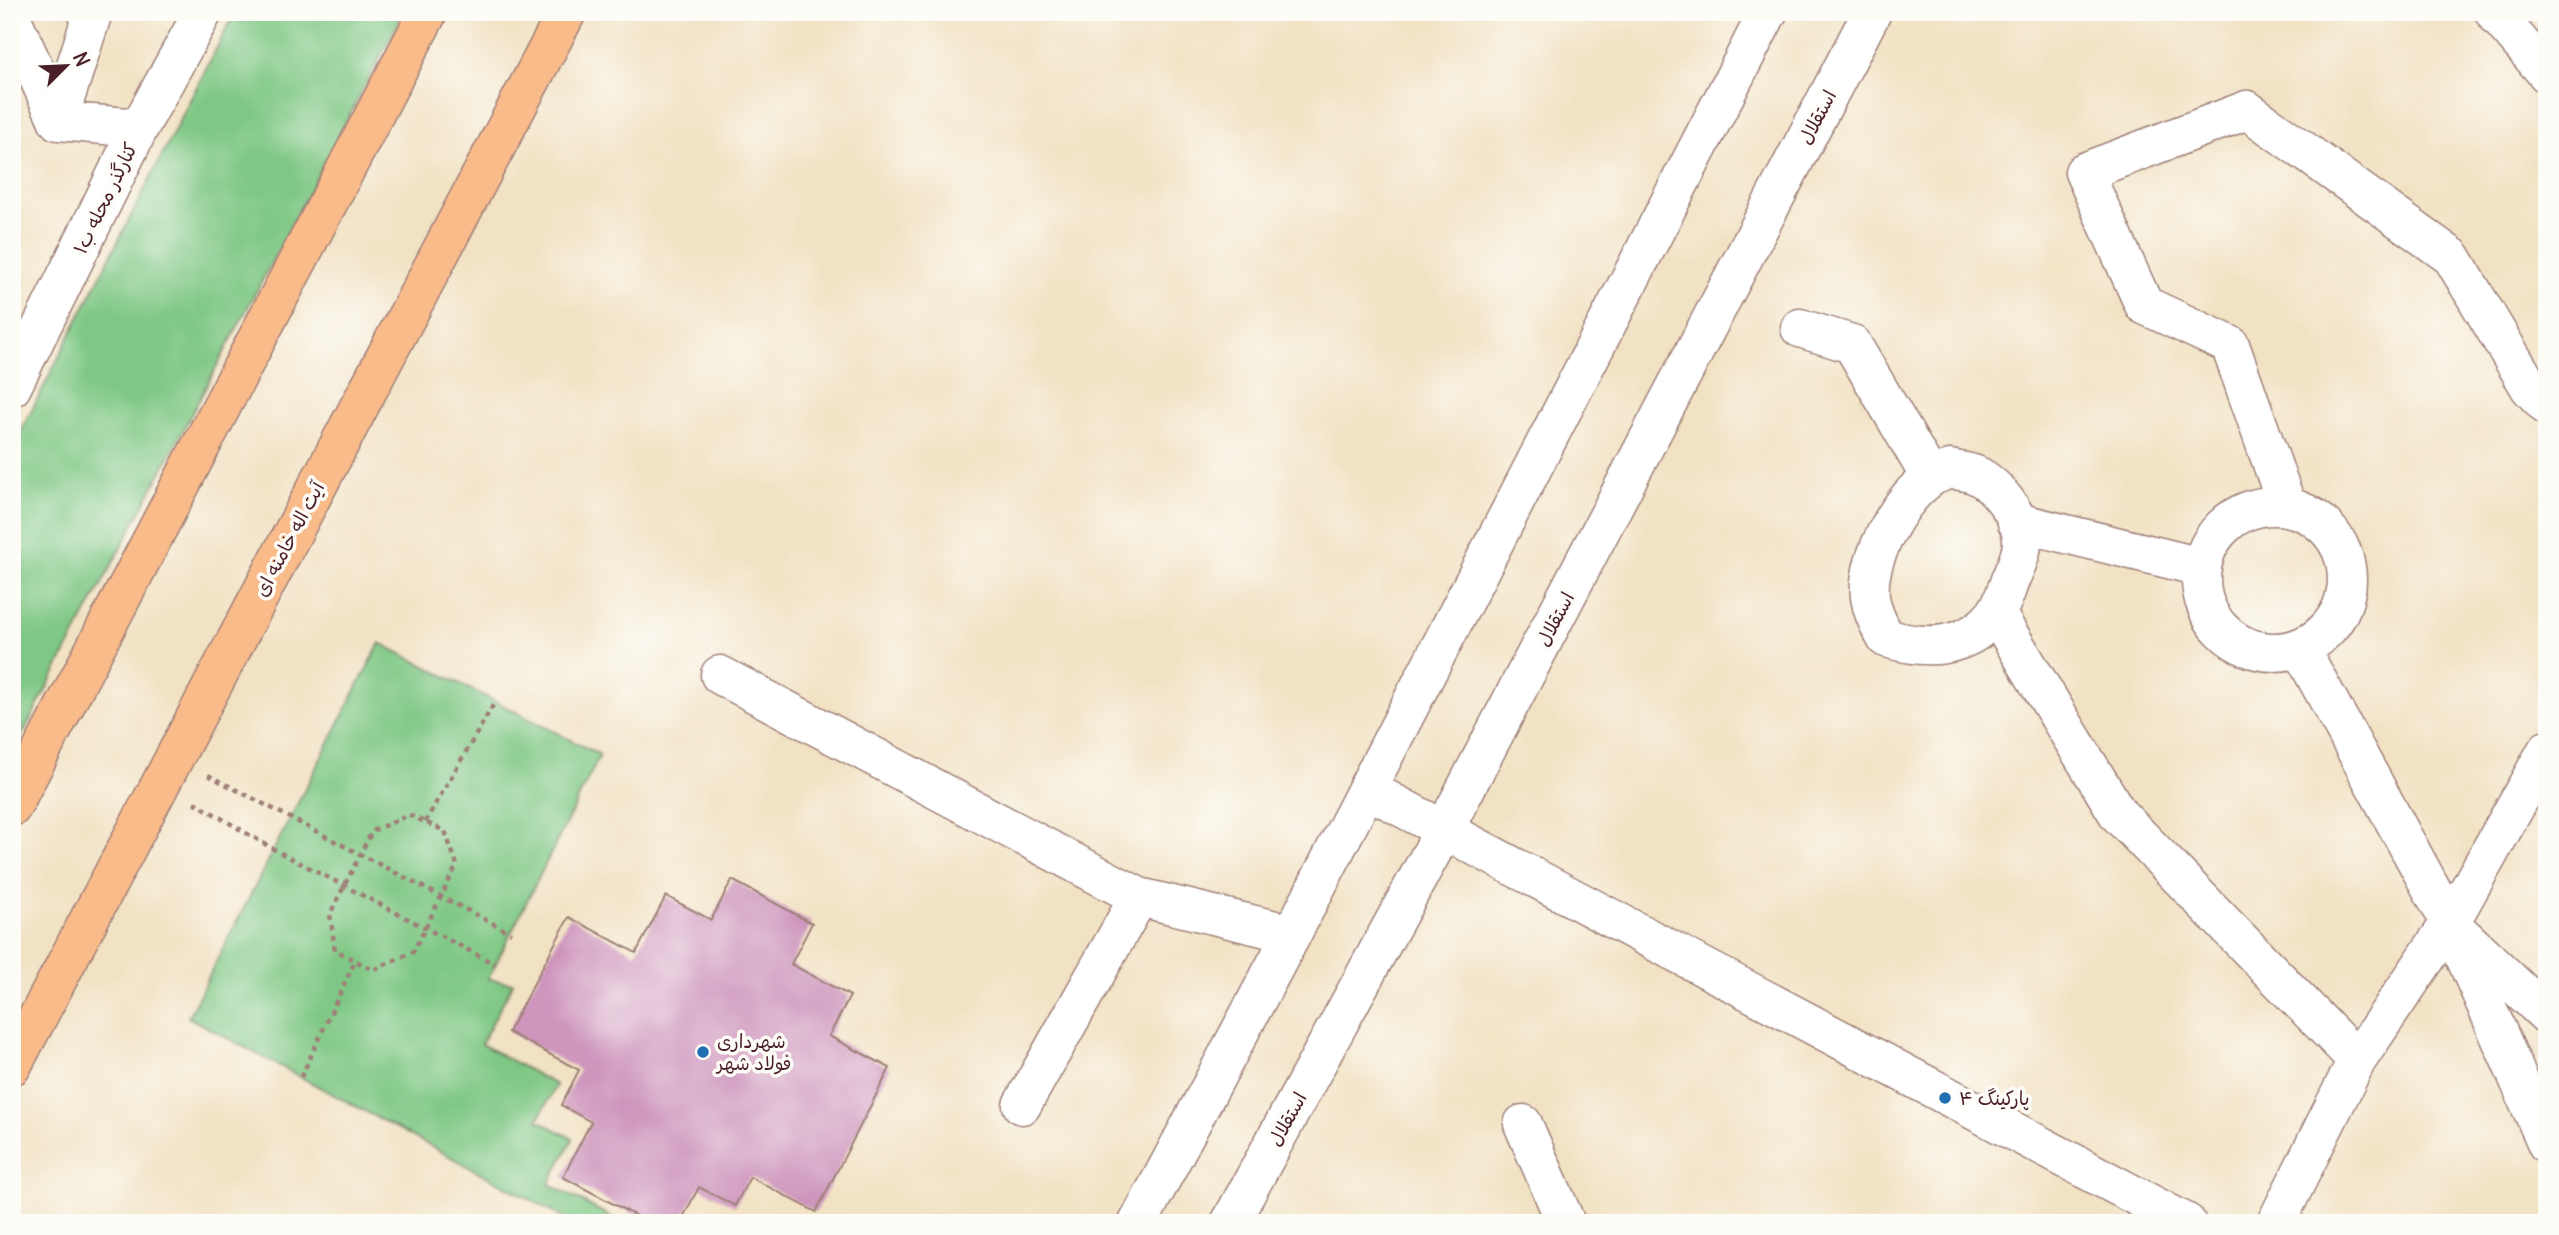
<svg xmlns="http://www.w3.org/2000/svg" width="2559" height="1235" font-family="Delius,'Playpen Sans Arabic',sans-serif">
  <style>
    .green { fill: #7ec784; stroke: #647358; stroke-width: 2 }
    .building { fill: #ce95bd }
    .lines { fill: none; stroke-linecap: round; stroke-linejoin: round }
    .minor-casing { stroke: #9e8078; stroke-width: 41 }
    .major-casing { stroke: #9e8078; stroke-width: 41 }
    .path { stroke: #9e8078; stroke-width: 4.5; stroke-dasharray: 5 5; stroke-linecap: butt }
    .minor { stroke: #fff; stroke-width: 38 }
    .major { stroke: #fabb8b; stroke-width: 38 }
    .poi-dot { fill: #1f6fb2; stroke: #fdfcf7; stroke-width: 2.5 }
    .labels { text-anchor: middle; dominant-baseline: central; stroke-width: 7; stroke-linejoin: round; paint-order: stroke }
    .street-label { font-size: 19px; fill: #4a1f2b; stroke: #fdfcf7 }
    .poi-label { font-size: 19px; fill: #4a1f2b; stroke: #fdfcf7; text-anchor: start }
  </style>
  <rect width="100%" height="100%" fill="#fdfcf7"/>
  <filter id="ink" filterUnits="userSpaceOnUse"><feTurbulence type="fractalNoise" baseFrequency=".0143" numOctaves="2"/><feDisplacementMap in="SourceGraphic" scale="14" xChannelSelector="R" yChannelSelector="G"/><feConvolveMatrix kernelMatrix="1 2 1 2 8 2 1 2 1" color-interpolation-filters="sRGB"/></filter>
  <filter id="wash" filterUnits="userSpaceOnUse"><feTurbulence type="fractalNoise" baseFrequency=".00686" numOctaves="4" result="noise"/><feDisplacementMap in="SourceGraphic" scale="28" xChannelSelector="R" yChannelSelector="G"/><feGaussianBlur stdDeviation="1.57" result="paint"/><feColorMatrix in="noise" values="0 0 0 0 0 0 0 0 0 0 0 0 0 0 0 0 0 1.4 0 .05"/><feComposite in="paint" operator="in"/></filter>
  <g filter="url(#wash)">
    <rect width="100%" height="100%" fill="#f2e2c4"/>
    <path class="green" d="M235,12H404L12,754V449Z
      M380,643L600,755L488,979L513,983L481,1044L556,1085L538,1120L573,1139L549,1184L622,1223H575L188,1017Z"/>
    <g id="blocks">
      <path class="building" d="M732,880L812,923L791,964L850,996L829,1036L890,1068L816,1212L750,1177L735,1206L699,1187L680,1223H649L563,1177L591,1122L561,1105L579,1070L508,1032L569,917L636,953L666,896L711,920Z"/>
    </g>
  </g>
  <g filter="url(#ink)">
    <use href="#blocks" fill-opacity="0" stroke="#9e8078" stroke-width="2"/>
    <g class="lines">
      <g class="minor-casing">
        <path id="minor" d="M2494,12L2547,74
          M12,19L58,121L139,128
          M58,121L93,12
          M1800,328L1852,344L1930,477
          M12,387L139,128L203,12
          M1950,469C1958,471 1969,472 1976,475C1996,484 2021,516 2022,539C2023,553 2015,568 2010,580C2006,591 2002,606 1994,615C1966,650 1925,650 1886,638C1879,626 1872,612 1870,597C1866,559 1899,500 1930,478C1935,474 1943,472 1950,469Z
          M2201 579a73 73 0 1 1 146 0a73 73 0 1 1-146 0Z
          M2287,506L2230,345L2144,305L2084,172L2247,110L2452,257L2530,388L2547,406
          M2017,522L2201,567
          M1996,613L2118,814L2357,1060
          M2300,648L2450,923L2547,1144
          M720,675L1139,897L1292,934
          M1367,789L2187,1223
          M2461,934L2547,1015
          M1022,1105L1139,897
          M1523,1124L1566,1223
          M1138,1223L1292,934L1768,12
          M1230,1223L1444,830L1872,12
          M2276,1223L2357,1060L2450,923L2547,750"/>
      </g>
      <g class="major-casing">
        <path id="major" d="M12,807L428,12
          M12,1066L567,12"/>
      </g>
      <path class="path" d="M208,775L511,933
        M194,802L275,850L495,964
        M409,815L445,831L457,865L413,952L373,970L335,950L330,914L372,831Z
        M425,822L495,702
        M301,1077L355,961"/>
      <use href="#minor" class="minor"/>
      <use href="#major" class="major"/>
    </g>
  </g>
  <g class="poi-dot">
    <circle cx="703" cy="1052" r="7"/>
    <circle cx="1945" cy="1098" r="7"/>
  </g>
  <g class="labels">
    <g class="street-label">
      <text transform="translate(1817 117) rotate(-62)">استقلال</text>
      <text transform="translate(105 198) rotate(-64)">کنارگذر محله ب۱</text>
      <text transform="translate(289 539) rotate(-62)">آیت اله خامنه ای</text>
      <text transform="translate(1555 619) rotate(-62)">استقلال</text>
      <text transform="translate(1287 1119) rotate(-61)">استقلال</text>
    </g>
    <g class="poi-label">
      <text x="717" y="1041">شهرداری<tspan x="717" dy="22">فولاد شهر</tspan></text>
      <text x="1959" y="1098">پارکینگ ۴</text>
    </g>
  </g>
  <rect width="2559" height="1235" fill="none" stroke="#fdfcf7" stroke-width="42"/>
  <g transform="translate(66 66) rotate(66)" stroke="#fdfcf7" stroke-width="5" paint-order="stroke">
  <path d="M0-5L12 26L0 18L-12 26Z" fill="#4a1f2b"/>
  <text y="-10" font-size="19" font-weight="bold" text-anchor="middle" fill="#4a1f2b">N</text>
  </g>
</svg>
